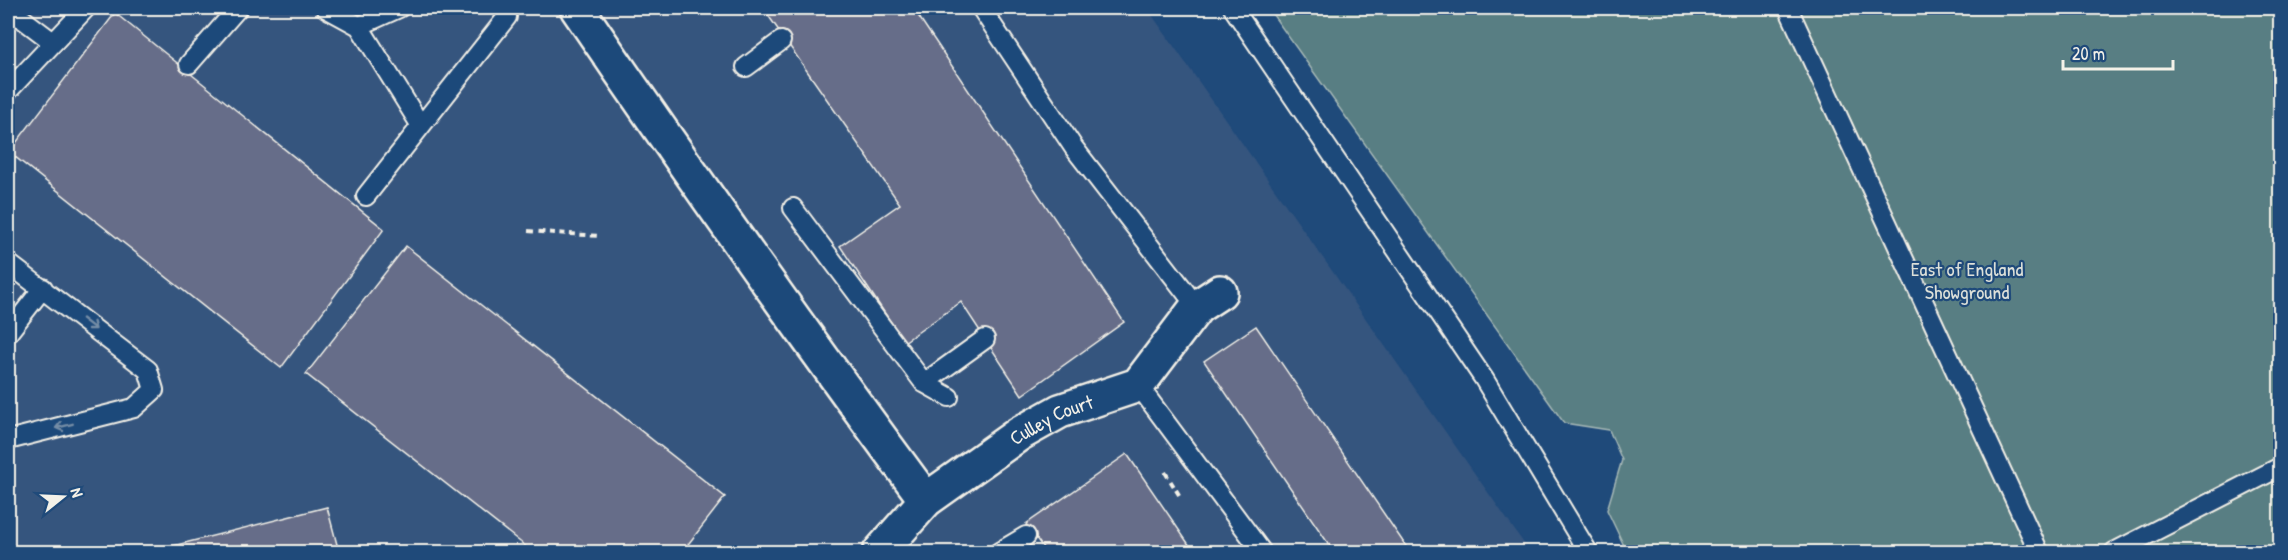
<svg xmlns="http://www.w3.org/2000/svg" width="2288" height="560" font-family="'Patrick Hand',sans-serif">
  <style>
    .built { fill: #34547e }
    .green { fill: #597e83; stroke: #a6b8b6; stroke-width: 1.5 }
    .building { fill: #666d89; stroke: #f4f1e8; stroke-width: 1.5 }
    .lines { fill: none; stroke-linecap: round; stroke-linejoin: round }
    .lane-casing { stroke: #f4f1e8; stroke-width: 22 }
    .street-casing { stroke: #f4f1e8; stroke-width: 38 }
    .path { stroke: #f4f1e8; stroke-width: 4; stroke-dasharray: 6 4.5; stroke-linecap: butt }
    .lane { stroke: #1f4a7a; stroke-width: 18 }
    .street { stroke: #1f4a7a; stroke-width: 33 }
    .oneway { stroke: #748da6 }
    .labels { text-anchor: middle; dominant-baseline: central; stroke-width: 4.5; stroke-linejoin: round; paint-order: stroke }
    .park-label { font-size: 20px; fill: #dde0d9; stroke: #1f4a7a }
    .street-label { font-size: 20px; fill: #f4f1e8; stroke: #1f4a7a }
  </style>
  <rect width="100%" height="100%" fill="#1f4a7a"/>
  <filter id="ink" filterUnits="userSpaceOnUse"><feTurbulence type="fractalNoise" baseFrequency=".0167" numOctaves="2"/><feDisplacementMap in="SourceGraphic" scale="12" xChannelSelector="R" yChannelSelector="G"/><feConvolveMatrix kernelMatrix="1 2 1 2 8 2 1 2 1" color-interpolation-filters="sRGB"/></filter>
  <g filter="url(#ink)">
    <path class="built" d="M8,8H1147L1530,552H8Z"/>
    <path class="green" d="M1268,8H2280V552H1627L1607,510L1622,460L1609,430L1564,423Z"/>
    <path class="building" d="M763,8H913L1124,322L1022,395L961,302L904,342L840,246L900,204Z
      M115,13L384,229L281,368L9,152Z
      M406,246L725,497L682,552H533L306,374Z
      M1256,326L1410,552H1334L1204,361Z
      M1127,454L1194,552H1046L1026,524Z
      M327,507L339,552H149Z"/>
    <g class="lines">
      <g class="lane-casing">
        <path id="lane" d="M8,8L53,42
          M326,8L359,26L399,8
          M981,8L1074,148L1197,307
          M1233,8L1484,379L1588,552
          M1788,8L2039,552
          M359,26L421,126L507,17
          M189,64L238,8
          M746,67L781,41
          M8,91L86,8
          M366,196L421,126
          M793,208L924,383L985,339
          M8,263L148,370L154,390L134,408L8,440
          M8,333L43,288
          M924,383L949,397
          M1138,385L1262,552
          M999,552L1026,536
          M2114,552L2280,467"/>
      </g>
      <g class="street-casing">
        <g id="street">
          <path d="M577,8C690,174 806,338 926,500"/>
          <path id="s1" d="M880,552L926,500L1019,434L1060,411L1138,385L1197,307L1220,292"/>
        </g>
      </g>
      <path class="path" d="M528,231L599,236
        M1165,472L1181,498"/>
      <use href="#lane" class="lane"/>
      <use href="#street" class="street"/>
    </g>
    <defs><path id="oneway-shaft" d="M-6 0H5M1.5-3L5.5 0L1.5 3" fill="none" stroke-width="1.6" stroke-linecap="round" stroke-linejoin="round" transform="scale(1.5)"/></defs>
    <g class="oneway">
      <use href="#oneway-shaft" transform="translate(89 324) rotate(38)"/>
      <use href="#oneway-shaft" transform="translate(64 426) rotate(166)"/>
    </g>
  </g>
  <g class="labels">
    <g class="park-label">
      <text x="1967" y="268">East of England<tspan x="1967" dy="23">Showground</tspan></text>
    </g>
    <g class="street-label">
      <text stroke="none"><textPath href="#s1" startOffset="219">Culley Court</textPath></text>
    </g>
  </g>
  <rect width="2288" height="560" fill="none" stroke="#1f4a7a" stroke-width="30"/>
  <rect x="15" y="15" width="2258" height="530" fill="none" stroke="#f4f1e8" stroke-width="2" filter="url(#ink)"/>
  <g transform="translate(63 497) rotate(72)" stroke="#1f4a7a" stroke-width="4.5" paint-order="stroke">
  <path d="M0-4.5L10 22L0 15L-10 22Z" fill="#f4f1e8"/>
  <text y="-9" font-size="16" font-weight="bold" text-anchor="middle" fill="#f4f1e8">N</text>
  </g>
  <path d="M2063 60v9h110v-9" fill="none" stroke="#f4f1e8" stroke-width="3"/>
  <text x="2072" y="60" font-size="18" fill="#f4f1e8" stroke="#1f4a7a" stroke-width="4.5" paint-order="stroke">20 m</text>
</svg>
